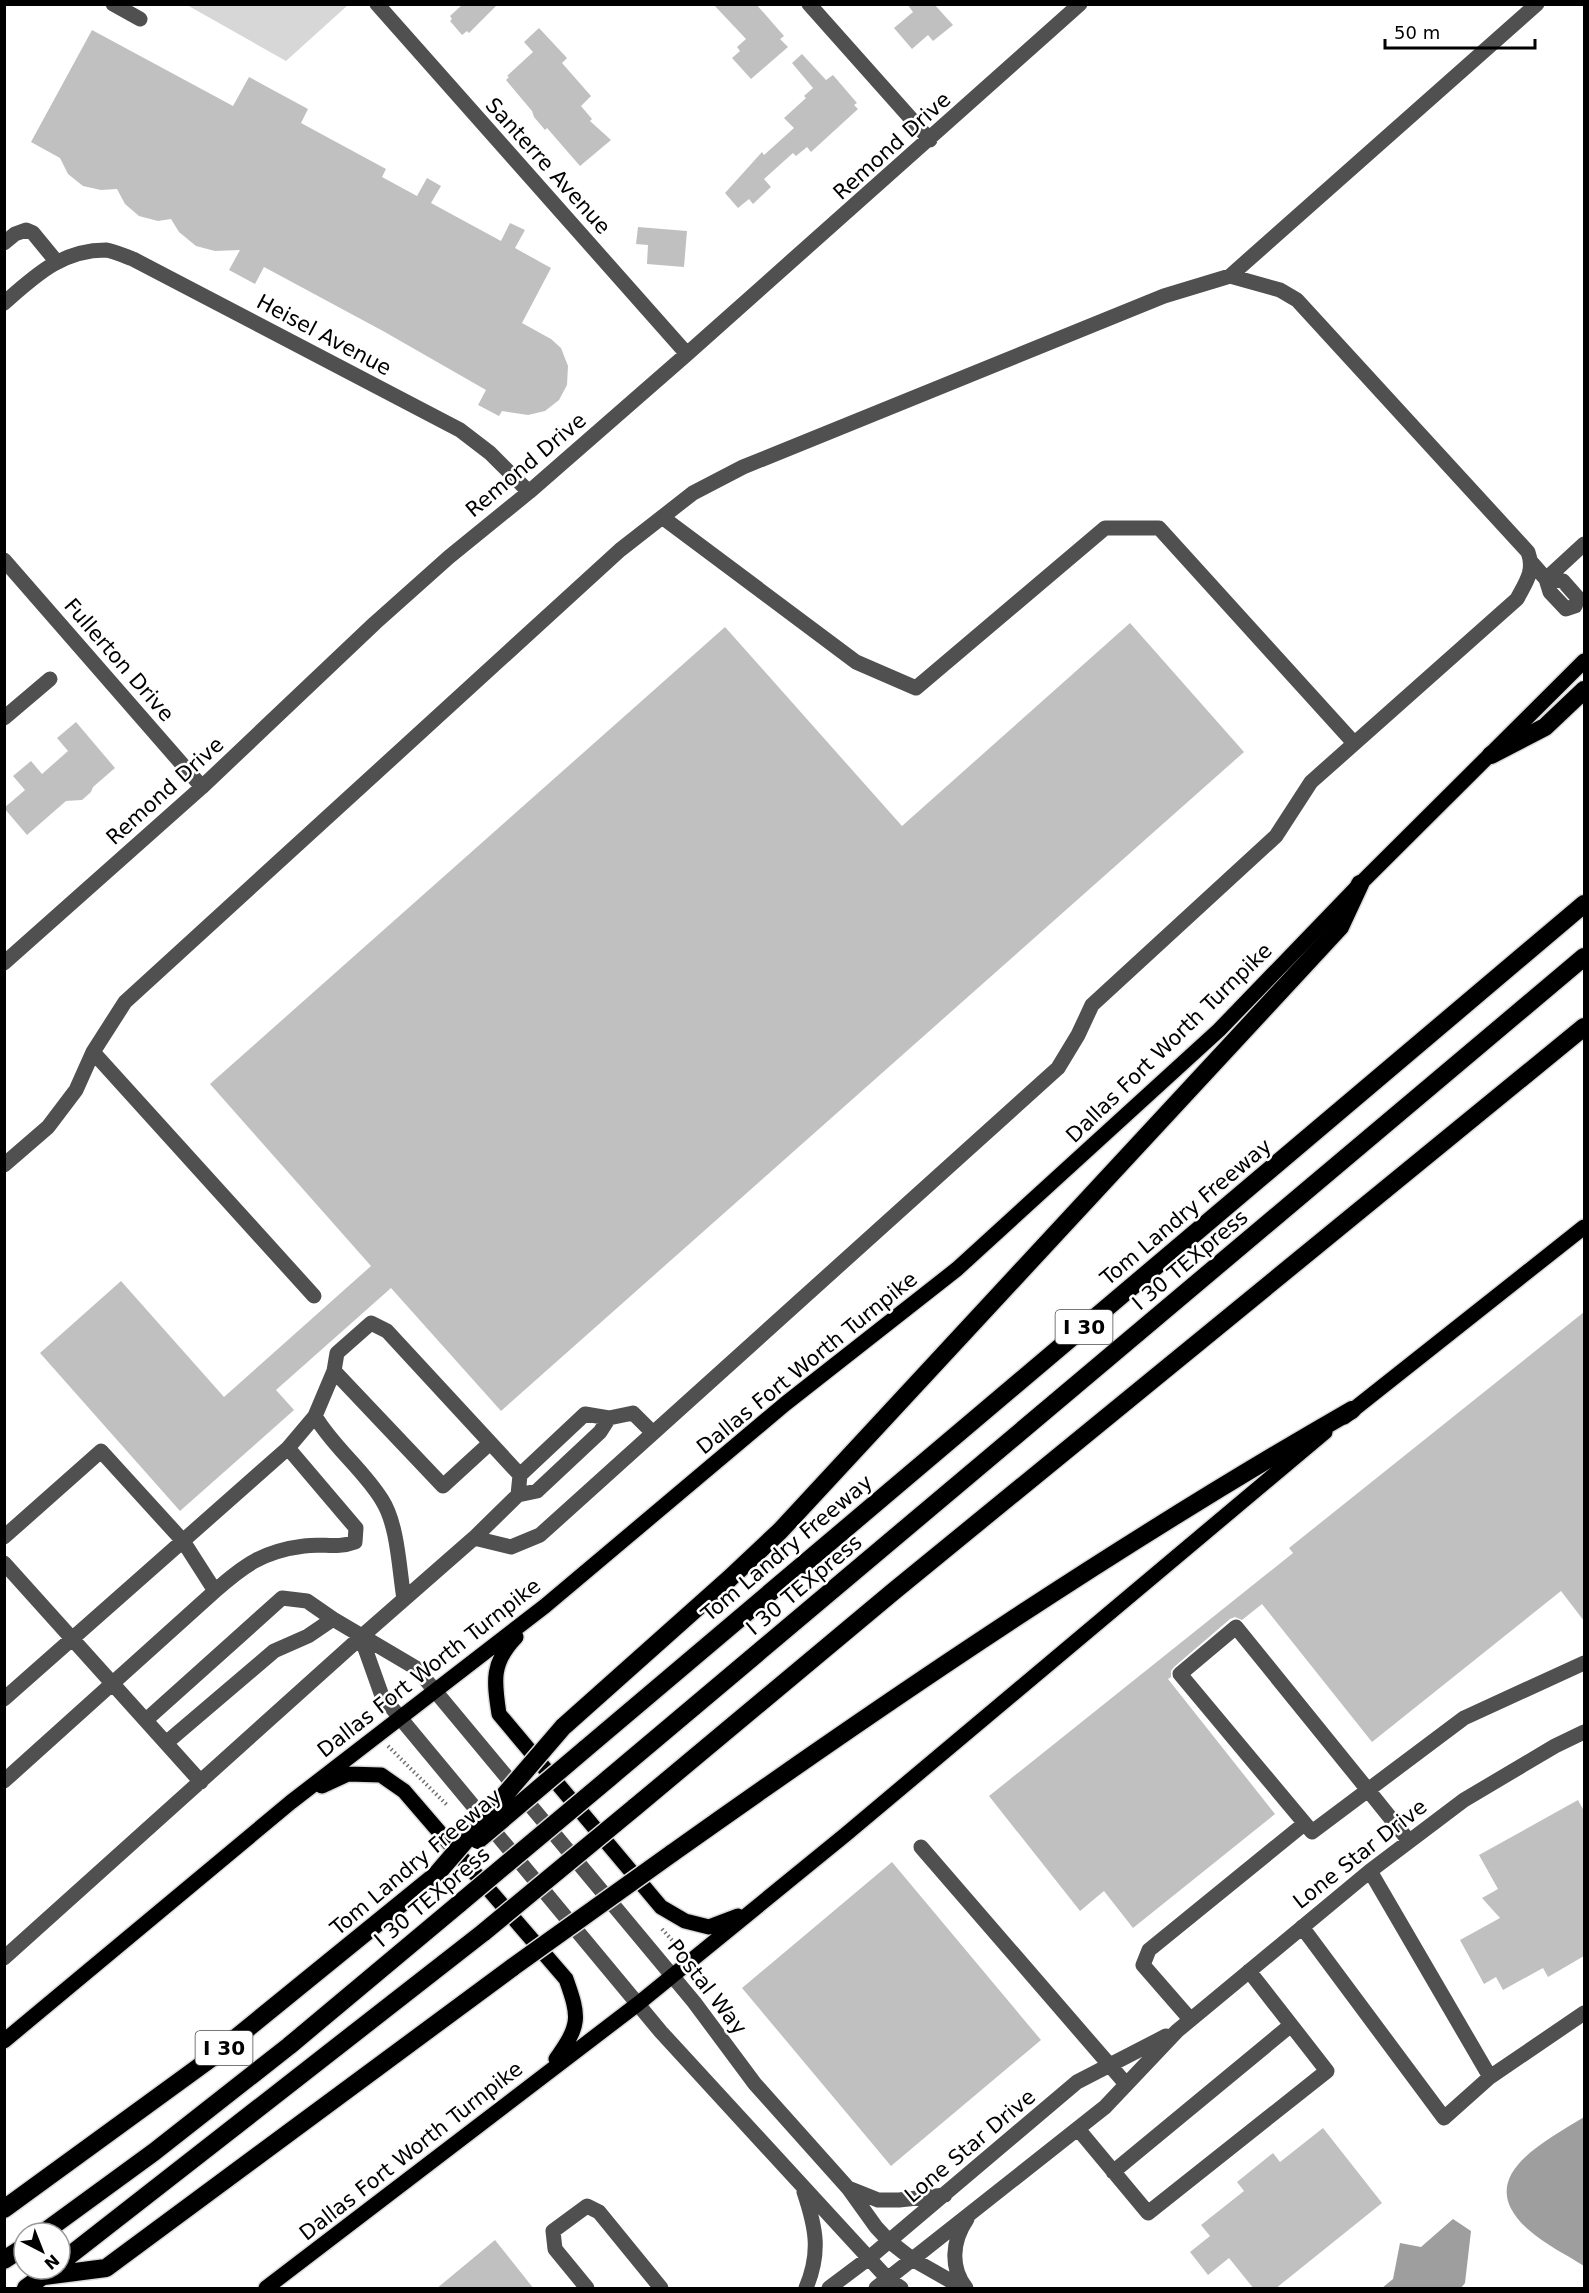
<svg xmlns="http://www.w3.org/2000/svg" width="1589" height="2293" font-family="'DejaVu Sans',sans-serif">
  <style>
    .green { fill: #d7d7d7 }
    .water { fill: #9e9e9e }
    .building { fill: #c0c0c0 }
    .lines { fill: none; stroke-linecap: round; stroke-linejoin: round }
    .major-casing { stroke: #dbdbdb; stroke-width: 18 }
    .highway-casing { stroke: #dbdbdb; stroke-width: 21 }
    .path { stroke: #727272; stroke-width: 4; stroke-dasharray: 1.5 3; stroke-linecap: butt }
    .minor { stroke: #505050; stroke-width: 15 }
    .major { stroke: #000; stroke-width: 15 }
    .highway { stroke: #000; stroke-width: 18 }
    .highway-bridge-casing { stroke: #dbdbdb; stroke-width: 21; stroke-linecap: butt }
    .highway-bridge { stroke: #000; stroke-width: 18 }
    .labels { text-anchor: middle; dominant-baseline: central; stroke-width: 5; stroke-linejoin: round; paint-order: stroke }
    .shield { fill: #fff; stroke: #4c4c4c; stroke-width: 1.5 }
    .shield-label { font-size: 20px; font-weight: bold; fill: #000 }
    .street-label { font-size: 21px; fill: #000; stroke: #fff }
  </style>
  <rect width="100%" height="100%" fill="#fff"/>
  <path class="green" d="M187,5H348L286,61Z"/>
  <path class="water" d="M1584,2117V2266C1567,2255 1546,2245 1530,2231C1469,2179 1542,2143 1584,2117Z
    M1453,2219L1471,2231L1465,2283L1461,2288H1382L1393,2279L1400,2243L1421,2247Z"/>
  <path class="building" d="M463,4H498L469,33L467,31L462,35L450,21L452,19L450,16Z
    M713,4H756L784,36L780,39L788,47L751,79L732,58L740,51L737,47L746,39Z
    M907,4H934L953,25L933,41L928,35L912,49L894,28L913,12Z
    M539,28L567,58L562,63L591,96L581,106L592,119L590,121L611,140L580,166L547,128L545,130L534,117L532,111L506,80L509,77L507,76L533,52L524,42Z
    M92,30L233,106L249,77L308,109L301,123L386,169L382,177L417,196L427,178L441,186L431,203L501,241L510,223L525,230L515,248L551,268L522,323L551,339L561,348L568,366L567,385L559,400L545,411L528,415L502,411L499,416L478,405L486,390L383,331L264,267L255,284L229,270L240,250L215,251L196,246L179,232L171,219L158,221L139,216L125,204L117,189L101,190L83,186L68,174L60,158L31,142Z
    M802,54L826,80L833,75L857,103L854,105L858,109L811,152L807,147L796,156L793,153L764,179L771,187L753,204L749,199L738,208L725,193L762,152L764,155L794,128L784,118L806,98L804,96L813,88L792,63Z
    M638,227L687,231L684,267L647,264L648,245L636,244Z
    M1130,623L1244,752L501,1411L391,1288L276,1390L294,1410L180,1511L40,1353L121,1281L224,1397L371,1266L210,1084L725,627L902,826Z
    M76,722L115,768L93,787L91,792L82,800L66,801L27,835L4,808L25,790L13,776L31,761L42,774L68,751L57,738Z
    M1584,1312V1621L1561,1591L1372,1742L1262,1604L1242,1620L1235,1617L1230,1619L1174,1667L1171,1671V1677L1168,1679L1275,1814L1133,1928L1104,1891L1080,1911L989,1796L1293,1553L1289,1548Z
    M1578,1800L1584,1811V1956L1548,1977L1543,1968L1503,1990L1496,1977L1484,1984L1460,1940L1500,1918L1482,1898L1498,1889L1479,1855Z
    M892,1862L1041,2040L891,2166L742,1988Z
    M1323,2128L1382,2203L1275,2289H1254L1229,2258L1208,2275L1190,2252L1210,2236L1201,2225L1244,2191L1237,2182L1273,2153L1280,2162Z
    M495,2240L534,2289H436Z"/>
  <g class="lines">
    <g class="major-casing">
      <path id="major" d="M1344,1417L1584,1227
        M516,1637C491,1663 494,1681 499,1714L661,1907L685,1921L709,1927L738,1916
        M322,1786L348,1774L381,1775L404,1791L566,1979C580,2018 580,2025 556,2059
        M4,2041L291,1802L545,1606L785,1404L957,1269L1219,1030L1360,884L1584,661
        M266,2288L639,2003L845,1835L1325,1432"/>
    </g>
    <g class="highway-casing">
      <path id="highway" d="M1491,755L1545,727L1584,690
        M563,1727L729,1579L780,1531L1340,927L1360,884
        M584,1750L1584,904
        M608,1779L1584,957
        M634,1808L894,1591L1584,1027
        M671,1854C892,1697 1117,1545 1352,1410
        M4,2209L210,2059L435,1876
        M43,2233L154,2152L289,2046L460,1903
        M4,2260L24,2247
        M60,2263L484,1932
        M44,2276L106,2268L513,1967
        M26,2288L51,2270"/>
    </g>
    <path class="path" d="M388,1746L448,1806
      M662,1929L679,1948"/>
    <path class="minor" d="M113,4L140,19
      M377,4L687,354
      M809,4L930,140
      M4,243L15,234L26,230L33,233L56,261
      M1230,276L1537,4
      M4,303C35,276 61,250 106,250C114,251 124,256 133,259L460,430L490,453L529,492
      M662,517L856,662L916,688L1105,528H1159L1354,743
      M4,560L202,787
      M1532,563L1546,579L1550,592L1566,609L1575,606L1578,598L1563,581L1546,579
      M1546,579L1584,544
      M4,718L50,679
      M4,963L202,787L375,623L449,557L529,492L687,354L1080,4
      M93,1052L314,1296
      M4,1165L48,1127L76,1090L93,1052L125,1002L620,550L693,493L743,467L1164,296L1230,276L1280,290L1297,300L1528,552C1535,571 1526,582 1517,599L1311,782L1276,836L1092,1005L1078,1035L1058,1068L540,1535L511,1547L474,1538L361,1637L4,1958
      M334,1371L443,1486L490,1443
      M315,1416C333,1447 363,1469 382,1500C398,1525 399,1569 404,1599
      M609,1418L633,1413L653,1433
      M288,1448L315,1416L334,1371L337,1353L371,1323L387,1331L520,1475
      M4,1537L101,1451L183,1541L215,1591L4,1781
      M474,1538L518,1495L537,1491L600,1432L609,1418L585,1414L520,1475L518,1495
      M4,1563L201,1782
      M361,1637L382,1696L661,2032L888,2279L901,2288
      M4,1699L288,1448L356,1528L355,1542C336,1549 323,1543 304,1546C264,1551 244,1565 215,1591
      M146,1720L282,1598L307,1601L333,1619L416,1668L694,2002L755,2084L848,2188L876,2227L889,2241L912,2259L963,2288
      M166,1743L274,1651L308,1636L333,1619
      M1409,1841L1368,1790L1236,1627L1180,1674L1312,1832L1464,1718L1584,1663
      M921,1847L1126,2084
      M1370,1871L1490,2077L1584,2013
      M1302,1927L1444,2118L1490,2077
      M1190,2019L1143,1965L1149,1950L1304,1824
      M1078,2129L1148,2213L1327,2071L1249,1971
      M1113,2172L1291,2025
      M848,2188L878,2200H899L945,2195
      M804,2192C816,2228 821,2252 806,2288
      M587,2288L555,2249L553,2231L587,2206L599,2212L661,2288
      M829,2288L869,2258L1077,2082L1166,2036
      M876,2288L1105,2107L1177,2031L1370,1871L1464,1800L1555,1746L1584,1732
      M966,2288C950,2268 952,2241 967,2219"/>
    <use href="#major" class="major"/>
    <use href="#highway" class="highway"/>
    <g class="highway-bridge-casing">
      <path id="highway-bridge" d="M478,1840L584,1750
        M435,1876L563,1727
        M460,1903L608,1779
        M484,1932L634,1808
        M513,1967L671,1854"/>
    </g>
    <use href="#highway-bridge" class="highway-bridge"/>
  </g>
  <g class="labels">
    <g class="shield">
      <rect x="1055.5" y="1310" width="57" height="34" rx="4.5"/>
      <rect x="195.5" y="2031" width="57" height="34" rx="4.5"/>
    </g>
    <g class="shield-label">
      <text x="1084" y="1327">I 30</text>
      <text x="224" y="2048">I 30</text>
    </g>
    <g class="street-label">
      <text transform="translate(892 146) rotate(-42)">Remond Drive</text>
      <text transform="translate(548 166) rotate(48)">Santerre Avenue</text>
      <text transform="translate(324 335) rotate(28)">Heisel Avenue</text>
      <text transform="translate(526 465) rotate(-40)">Remond Drive</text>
      <text transform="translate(119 660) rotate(49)">Fullerton Drive</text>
      <text transform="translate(165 791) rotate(-42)">Remond Drive</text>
      <text transform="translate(1169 1043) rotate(-44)">Dallas Fort Worth Turnpike</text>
      <text transform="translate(1186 1212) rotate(-40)">Tom Landry Freeway</text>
      <text transform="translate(1190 1260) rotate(-40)">I 30 TEXpress</text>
      <text transform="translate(807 1363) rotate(-39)">Dallas Fort Worth Turnpike</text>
      <text transform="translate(787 1548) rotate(-40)">Tom Landry Freeway</text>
      <text transform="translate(804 1585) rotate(-40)">I 30 TEXpress</text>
      <text transform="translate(429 1668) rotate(-38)">Dallas Fort Worth Turnpike</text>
      <text transform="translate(1360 1854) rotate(-38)">Lone Star Drive</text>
      <text transform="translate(416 1862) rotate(-40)">Tom Landry Freeway</text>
      <text transform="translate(432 1897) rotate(-40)">I 30 TEXpress</text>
      <text transform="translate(707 1987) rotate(52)">Postal Way</text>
      <text transform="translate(970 2146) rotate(-40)">Lone Star Drive</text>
      <text transform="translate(411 2151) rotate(-38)">Dallas Fort Worth Turnpike</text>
    </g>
  </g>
  <rect width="1589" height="2293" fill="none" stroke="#000000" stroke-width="12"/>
  <g transform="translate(42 2251) rotate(138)"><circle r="28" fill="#ffffff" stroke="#999999" stroke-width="1.5"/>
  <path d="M0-4.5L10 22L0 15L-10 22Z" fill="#000000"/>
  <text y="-9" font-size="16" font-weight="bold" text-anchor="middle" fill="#000000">N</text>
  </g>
  <path d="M1385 39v9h150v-9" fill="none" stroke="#000000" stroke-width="3"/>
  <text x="1394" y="39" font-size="18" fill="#000000" stroke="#ffffff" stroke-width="4.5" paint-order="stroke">50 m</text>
</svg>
